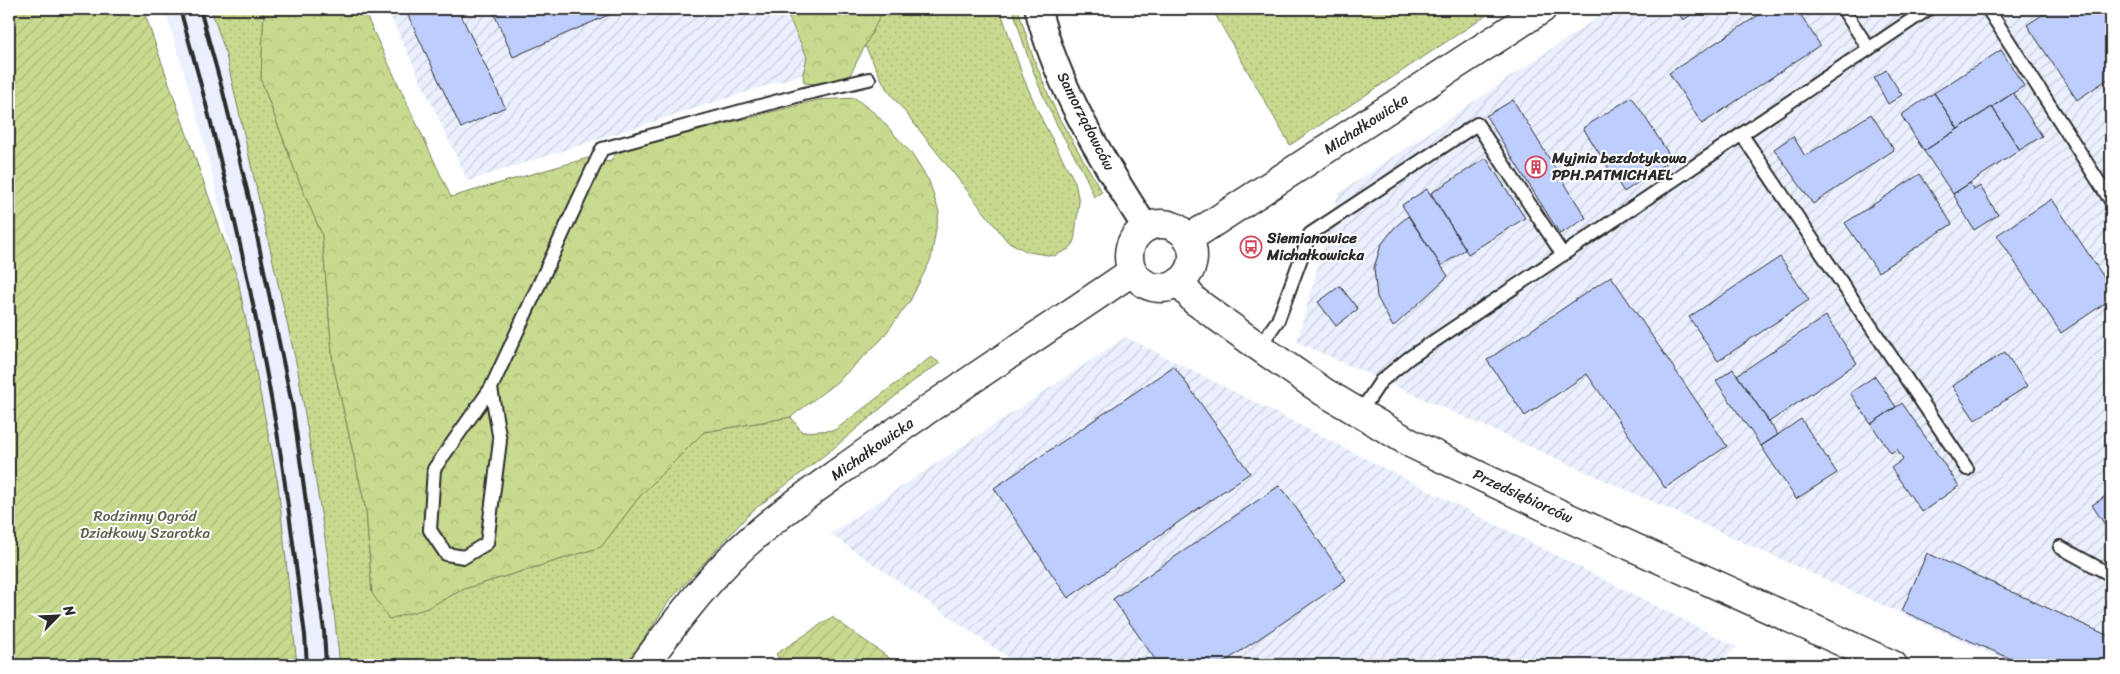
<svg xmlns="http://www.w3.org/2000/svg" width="2120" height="674" font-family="Sriracha,sans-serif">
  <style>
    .built { fill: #ebf0ff }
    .industrial { fill: url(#industrial-furrows) }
    .grass { fill: url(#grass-dots); stroke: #7a825d }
    .forest { fill: url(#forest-crowns); stroke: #7a825d }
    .garden { fill: url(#garden-furrows); stroke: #7a825d }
    .building { fill: #bdcdfe; stroke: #2b2b2b }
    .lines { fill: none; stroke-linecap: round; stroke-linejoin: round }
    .lane-casing { stroke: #2b2b2b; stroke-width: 16 }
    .street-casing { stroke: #2b2b2b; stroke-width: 29 }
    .secondary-casing { stroke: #2b2b2b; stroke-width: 31 }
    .lane { stroke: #fff; stroke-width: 12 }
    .street { stroke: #fff; stroke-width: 25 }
    .secondary { stroke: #fff; stroke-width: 28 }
    .rail { stroke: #2b2b2b; stroke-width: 4 }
    .labels { text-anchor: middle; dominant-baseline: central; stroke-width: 4; stroke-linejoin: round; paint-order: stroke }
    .street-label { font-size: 15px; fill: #2b2b2b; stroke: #fff }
    .poi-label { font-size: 15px; font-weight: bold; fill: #2b2b2b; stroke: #fff; text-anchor: start }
    .park-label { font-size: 15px; fill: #5a6049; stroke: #fff }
  </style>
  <defs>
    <pattern id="industrial-furrows" width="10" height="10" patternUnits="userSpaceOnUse" patternTransform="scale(1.25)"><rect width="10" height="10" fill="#ebf0ff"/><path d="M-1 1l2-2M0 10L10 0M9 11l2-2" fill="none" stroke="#cacedb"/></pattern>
    <pattern id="grass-dots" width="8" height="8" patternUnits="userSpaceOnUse" patternTransform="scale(1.25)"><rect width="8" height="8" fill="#c8da8f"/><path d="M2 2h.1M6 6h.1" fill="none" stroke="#acbb7c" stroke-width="1.8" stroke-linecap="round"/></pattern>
    <pattern id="forest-crowns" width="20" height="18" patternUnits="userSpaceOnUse" patternTransform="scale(1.25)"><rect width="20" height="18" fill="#c8da8f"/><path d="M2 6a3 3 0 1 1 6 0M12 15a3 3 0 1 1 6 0" fill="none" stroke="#acbb7c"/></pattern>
    <pattern id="garden-furrows" width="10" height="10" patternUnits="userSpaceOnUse" patternTransform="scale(1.25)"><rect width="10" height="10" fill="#c8da8f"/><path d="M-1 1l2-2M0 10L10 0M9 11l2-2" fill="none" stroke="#acbb7c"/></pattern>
  </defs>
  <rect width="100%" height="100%" fill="#fff"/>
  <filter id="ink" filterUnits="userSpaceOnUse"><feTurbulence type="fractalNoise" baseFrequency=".02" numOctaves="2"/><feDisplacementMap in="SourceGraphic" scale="10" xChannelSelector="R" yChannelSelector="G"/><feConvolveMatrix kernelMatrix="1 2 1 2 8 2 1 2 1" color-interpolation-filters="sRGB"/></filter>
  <g filter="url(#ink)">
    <path class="built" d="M165,9H211L225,51L298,371L327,551L340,665H297L278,484L238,280L201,129Z"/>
    <path class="industrial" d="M387,9H785L807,58L803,74L468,181Z
      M1610,9H2111V665H2016L1297,342L1338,194Z
      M1126,337L1737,647L1717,665H1019L830,534Z"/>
    <path class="grass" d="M211,9H264L261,80L299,181L322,235L333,364L366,510L372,593L425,609L464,589L601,547L640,496L704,432L791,417L802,432L835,430L931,357L940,363L912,382L835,447L751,512L670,600L626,665H340L327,551L298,371L225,51Z
      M884,9H1000L1023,77L1042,120L1075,182L1079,202L1074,243L1069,249L1054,256L1028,252L1007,241L886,88L864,44Z
      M1013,9H1018L1032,54L1049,96L1059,118L1102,192L1094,197C1085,170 1068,147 1055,121C1037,86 1024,47 1013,9Z
      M1212,9H1496L1290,145Z"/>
    <path class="forest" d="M264,9H363L451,197L588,158L610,162L615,154L632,148L818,100L855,98L877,115L911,153L929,181L939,212L931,259L910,301L881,340L837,382L791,417L704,432L640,496L601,547L464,589L425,609L389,619L372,593L366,510L333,364L322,235L299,181L261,80Z
      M785,9H884L850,75L817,84L804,83L803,74L807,57Z"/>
    <path class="garden" d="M9,9H143L238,280L278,484L297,665H9Z
      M832,617L899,665H782L776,654Z"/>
    <path class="building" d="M405,9H458L505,107L461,128Z
      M492,9H622L513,57Z
      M1676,9H1701L1683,20Z
      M1768,9H1797L1820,45L1702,124L1669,73Z
      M2051,9H2111V77L2077,100L2027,25Z
      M2001,50L2024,86L1958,129L1934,93Z
      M1886,70L1902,95L1888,104L1874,78Z
      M1934,93L1958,129L1924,151L1901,115Z
      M2013,93L2042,136L2020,150L1992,107Z
      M1632,97L1672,159L1624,192L1583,128Z
      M1513,100L1586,218L1560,234L1486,116Z
      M1992,107L2020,150L1953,194L1924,151Z
      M1871,114L1894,150L1813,204L1774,149L1793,136L1805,156Z
      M1486,158L1525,218L1468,254L1431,193Z
      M1920,174L1952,224L1878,272L1845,223Z
      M1970,183L1974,190L1980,186L1998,215L1974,230L1953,194Z
      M1427,189L1466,249L1441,266L1402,205Z
      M2052,199L2111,288V299L2061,333L1997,235Z
      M1408,216L1448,276L1393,327L1377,297L1374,268L1381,245L1394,228Z
      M1780,257L1809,300L1718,361L1689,317Z
      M1611,276L1727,446L1665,488L1587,374L1525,416L1487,360Z
      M1340,286L1358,309L1336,326L1318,302Z
      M1826,316L1857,363L1769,422L1737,375Z
      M2005,352L2027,386L1975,420L1952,386Z
      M1174,366L1250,473L1068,598L994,488Z
      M1733,369L1778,435L1761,446L1716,381Z
      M1875,376L1896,407L1871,424L1850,393Z
      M1902,403L1959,486L1922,512L1891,468L1903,459L1897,449L1891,453L1871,424Z
      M1801,419L1837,473L1796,499L1761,446Z
      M1279,486L1285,492L1346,580L1220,665H1159L1113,599Z
      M2111,493V534L2092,505Z
      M1927,553L2111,637V665H2025L1902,611Z"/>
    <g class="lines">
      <g class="lane-casing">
        <path id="lane" d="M1843,9L1869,49
          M1988,9L2111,201
          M1742,135L1967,469
          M1259,347L1278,320L1310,234L1477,124L1563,255
          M491,388L500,441L487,543L464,557L446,554L430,530L434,469L491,388L602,149L804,94L869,79
          M1359,414L1381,381L1409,358L1928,9
          M2060,547L2111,575"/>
      </g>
      <g class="street-casing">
        <path id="street" d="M1038,9C1057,87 1102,160 1146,228"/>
      </g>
      <g class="secondary-casing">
        <path id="secondary" d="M1129 256a32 32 0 1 1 64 0a32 32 0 1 1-64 0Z
          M1188,239L1542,9
          M1179,282L1195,301L1259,347L1324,392L1412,444L1558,513L1893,665
          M644,665C671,628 698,592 730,559C770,519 818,487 864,454C952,391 1044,332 1133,271"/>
      </g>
      <use href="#lane" class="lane"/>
      <use href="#street" class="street"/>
      <use href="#secondary" class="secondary"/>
      <path class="rail" d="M180,9C218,142 250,277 274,414C287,487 295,562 305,635L307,665
        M200,9L223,92L249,198L293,409L324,631L326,665"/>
    </g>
  </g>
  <defs>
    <g id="building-ring" transform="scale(1.125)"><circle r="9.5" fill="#fff" stroke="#d1495b" stroke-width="1.5"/><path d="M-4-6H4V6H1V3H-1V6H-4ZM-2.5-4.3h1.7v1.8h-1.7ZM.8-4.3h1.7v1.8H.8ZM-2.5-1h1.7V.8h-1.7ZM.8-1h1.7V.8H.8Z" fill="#d1495b"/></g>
    <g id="bus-ring" transform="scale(1.125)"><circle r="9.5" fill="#fff" stroke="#d1495b" stroke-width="1.5"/><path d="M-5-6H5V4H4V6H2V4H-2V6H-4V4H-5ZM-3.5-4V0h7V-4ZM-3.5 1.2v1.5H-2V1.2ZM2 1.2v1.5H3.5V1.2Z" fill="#d1495b"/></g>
  </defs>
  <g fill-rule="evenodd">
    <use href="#building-ring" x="1536" y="167"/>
    <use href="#bus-ring" x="1251" y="247"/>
  </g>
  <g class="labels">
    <g class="street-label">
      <text transform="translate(1086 121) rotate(63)">Samorządowców</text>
      <text transform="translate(1366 124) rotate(-33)">Michałkowicka</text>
      <text transform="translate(872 449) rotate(-35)">Michałkowicka</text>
      <text transform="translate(1523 496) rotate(25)">Przedsiębiorców</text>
    </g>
    <g class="poi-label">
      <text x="1552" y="158">Myjnia bezdotykowa<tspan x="1552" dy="17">PPH.PATMICHAEL</tspan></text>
      <text x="1267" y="238">Siemianowice<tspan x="1267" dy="17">Michałkowicka</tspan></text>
    </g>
    <g class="park-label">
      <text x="145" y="516">Rodzinny Ogród<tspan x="145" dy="17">Działkowy Szarotka</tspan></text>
    </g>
  </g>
  <rect width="2120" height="674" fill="none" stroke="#fff" stroke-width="30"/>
  <rect x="15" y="15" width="2090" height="644" fill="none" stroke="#2b2b2b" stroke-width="2" filter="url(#ink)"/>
  <g transform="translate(58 616) rotate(66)" stroke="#ffffff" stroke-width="4" paint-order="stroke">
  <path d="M0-4L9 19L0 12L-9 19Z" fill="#2b2b2b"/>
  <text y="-8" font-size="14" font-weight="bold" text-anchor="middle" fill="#2b2b2b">N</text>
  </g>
</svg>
